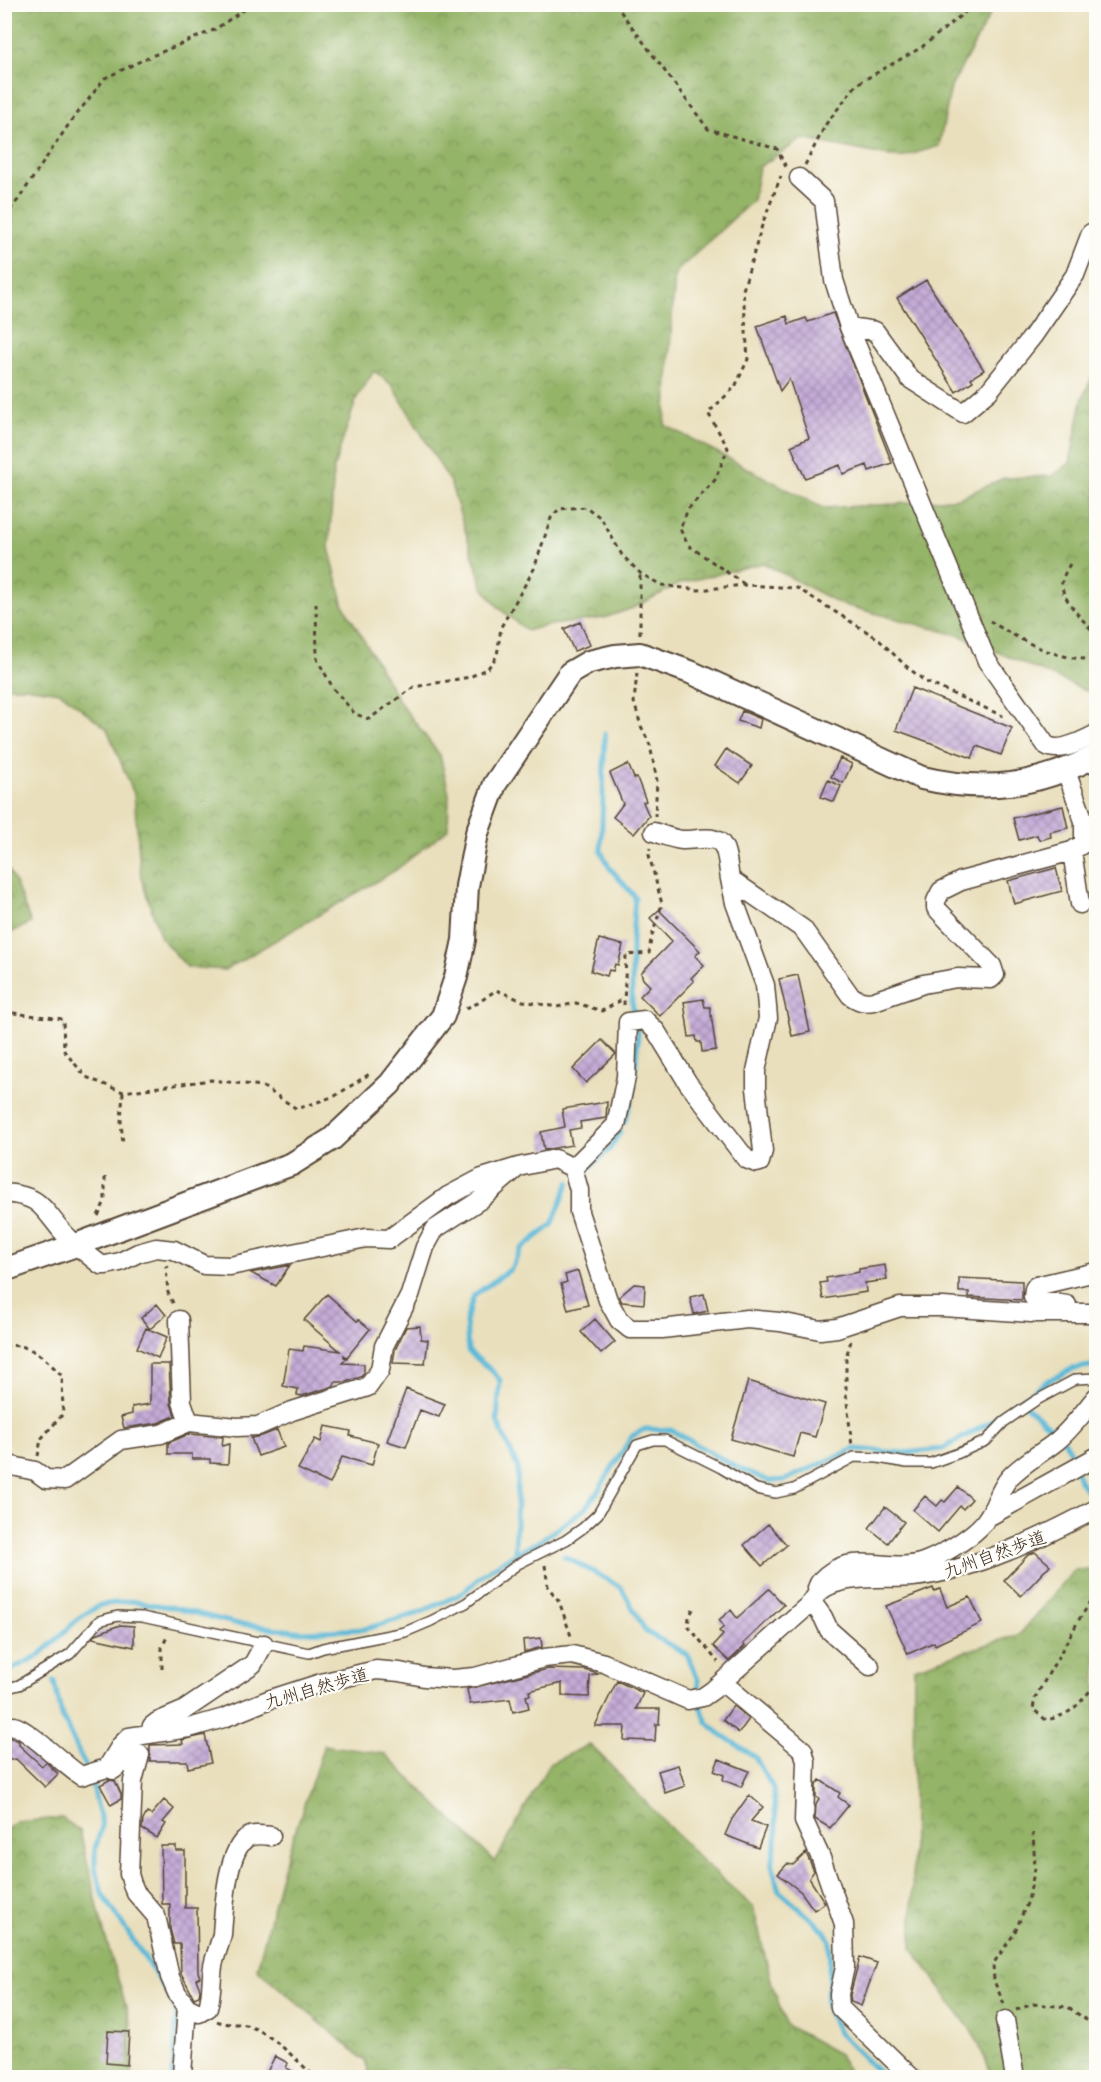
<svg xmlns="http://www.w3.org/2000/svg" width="1101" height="2082" font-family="'Playpen Sans','Klee One',sans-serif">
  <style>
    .forest { fill: url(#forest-crowns); stroke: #686f43; stroke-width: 1.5 }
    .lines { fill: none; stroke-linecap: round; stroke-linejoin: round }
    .stream { stroke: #59b8d7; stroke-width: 5 }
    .building { fill: url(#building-cross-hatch) }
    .service-casing { stroke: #554536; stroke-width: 12 }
    .minor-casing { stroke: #554536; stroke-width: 21 }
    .tertiary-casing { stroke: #554536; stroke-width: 26 }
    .path { stroke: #554536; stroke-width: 3; stroke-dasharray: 4.5 4.5; stroke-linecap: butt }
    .service { stroke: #fff; stroke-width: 9 }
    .minor { stroke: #fff; stroke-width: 18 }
    .tertiary { stroke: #fff; stroke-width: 22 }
    .labels { text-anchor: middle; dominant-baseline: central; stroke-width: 4.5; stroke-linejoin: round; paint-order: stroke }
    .street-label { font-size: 18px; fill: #3b2a1e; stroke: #fdfcf7 }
  </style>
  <defs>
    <pattern id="forest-crowns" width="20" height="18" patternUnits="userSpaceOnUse" patternTransform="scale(1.5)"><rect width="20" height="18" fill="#94b468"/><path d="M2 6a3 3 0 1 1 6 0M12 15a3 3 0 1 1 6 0" fill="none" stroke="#7a9355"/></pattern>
    <pattern id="building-cross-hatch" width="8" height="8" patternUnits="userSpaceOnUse" patternTransform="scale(1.5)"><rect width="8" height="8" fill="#c5acd8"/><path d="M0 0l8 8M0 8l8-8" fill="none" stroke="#a18caf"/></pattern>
  </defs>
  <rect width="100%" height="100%" fill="#fdfcf7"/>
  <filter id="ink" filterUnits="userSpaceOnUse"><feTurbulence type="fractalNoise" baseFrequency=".0167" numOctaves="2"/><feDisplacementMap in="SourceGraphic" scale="12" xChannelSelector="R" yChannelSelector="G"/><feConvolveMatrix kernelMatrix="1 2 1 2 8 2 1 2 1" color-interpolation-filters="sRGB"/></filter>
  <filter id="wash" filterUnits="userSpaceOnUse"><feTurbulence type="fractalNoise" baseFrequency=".008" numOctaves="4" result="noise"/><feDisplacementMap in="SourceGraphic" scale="24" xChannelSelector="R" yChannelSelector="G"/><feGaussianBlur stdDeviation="1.35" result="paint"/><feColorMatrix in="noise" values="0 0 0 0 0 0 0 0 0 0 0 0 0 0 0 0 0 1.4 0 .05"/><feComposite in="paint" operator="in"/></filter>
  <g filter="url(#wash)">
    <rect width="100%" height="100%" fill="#e9dfbc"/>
    <path class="forest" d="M14,5H995L951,87L939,146L900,158L802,139L759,167L753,200L675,273L665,425L823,508L896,504L959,498L1004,478L1052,476L1070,463L1082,400L1096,367V695L961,636L840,604L763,563L681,583L633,608L604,618L543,626L527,631L499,608L483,588L450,482L393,386L374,371L357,397L334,467L329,548L344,606L401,704L440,755L449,793L448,829L396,870L225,970L187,967L161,938L141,878L134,794L107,729L60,692L25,687H5L4,35Z
      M5,863L15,882L31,923L5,935Z
      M1096,1569V2077H993L975,2036L912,1948L914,1668L1020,1634L1074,1570Z
      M590,1744L698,1857L753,1907L772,1984L786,2025L839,2054L851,2077H370L365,2061L257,1969L282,1871L324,1745L385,1754L495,1862L549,1764Z
      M62,1818L80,1831L103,1929L131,2023L132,2077L5,2078V1831L16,1822Z"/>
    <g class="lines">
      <path class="stream" d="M605,734L601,851L609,867L635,897L632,941V1002L638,1034L633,1095L624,1123
        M589,1168L609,1150L620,1132
        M1026,1406C1044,1423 1070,1438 1075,1463
        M1077,1472L1079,1481L1089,1492H1096
        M515,1553L518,1468L497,1421L500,1380L491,1370L468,1351L466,1320L474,1295L511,1269L521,1249L552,1225L569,1182
        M564,1556L621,1587L646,1632L687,1654L698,1680L700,1706L707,1722L719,1733L755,1757L773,1788L777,1833L772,1866L779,1891L824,1930L830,1941L829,1983L826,2001L828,2011L839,2033L880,2074L886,2078
        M4,1671L12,1669L40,1655L79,1618L100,1605L130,1601L171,1607L234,1623L302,1632L365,1629L416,1614L461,1594L486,1572L515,1553L538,1542L585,1509L600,1488L632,1436L645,1429L671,1430L734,1466L769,1481L785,1480L854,1449L904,1453L942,1449L987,1424L1047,1381L1072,1369L1096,1365
        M54,1681L62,1716L83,1761L93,1787L102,1826L95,1849V1867L102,1893L169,1995L177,2011L173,2078"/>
    </g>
    <g id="blocks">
      <path class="building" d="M926,280L984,370L971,378L973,381L956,392L897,298Z
        M833,313L892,463L869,471L867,465L843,474L840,465L805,478L791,446L809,438L789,379L780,391L757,326L787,316L789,324L806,318L808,322Z
        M580,622L590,645L574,651L564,629Z
        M912,688L1012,728L1001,755L977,746L972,758L896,730Z
        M742,711L761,719L759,728L738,721Z
        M726,749L752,766L740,783L715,766Z
        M840,758L852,764L843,783L831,777Z
        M628,764L634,778H637L646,801L643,802L649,816L634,834L613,817L623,804L610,773Z
        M828,780L841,786L834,802L821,797Z
        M1063,806L1068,828L1050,832L1051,837L1039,840L1037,835L1019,840L1013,818Z
        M1056,868L1062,891L1014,904L1008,881Z
        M659,910L700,951L695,956L704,965L691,978L694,981L660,1016L640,996L650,986L643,979L641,973L672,941L650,918Z
        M599,939L623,945L618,965L615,964L613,971L609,970L607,976L591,971Z
        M798,975L810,1032L792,1036L779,979Z
        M703,999L705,1007H710L716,1050L702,1052L701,1042H697L696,1036L689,1037L684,1002Z
        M602,1040L616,1054L586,1083L573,1069Z
        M607,1102L606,1118L580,1122L581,1128L569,1130L572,1145L544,1150L541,1132L565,1127L562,1109Z
        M290,1265L276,1286L251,1273Z
        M885,1265L887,1280L865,1283L866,1292L823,1299L820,1283L827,1282L826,1278L859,1272V1269Z
        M578,1271L588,1305L568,1310L561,1284L567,1282L565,1275Z
        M959,1278L1022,1281V1300L969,1297V1292H959Z
        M634,1284L645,1285L644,1304L622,1302L619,1297Z
        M327,1294L357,1321L359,1320L370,1329L347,1357L344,1355V1357L347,1358L342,1363L364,1364V1373L361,1377L345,1382H335L334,1386L302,1396L297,1395L298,1389L283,1386L289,1349L303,1351L304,1346L340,1351L304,1320Z
        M704,1294L708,1311L694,1314L690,1297Z
        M157,1304L166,1315L150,1329L141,1318Z
        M595,1319L615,1342L601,1354L581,1332Z
        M420,1326L421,1339L428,1340L425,1364L393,1363L395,1350L406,1327Z
        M146,1328L167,1337L158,1358L137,1348Z
        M150,1364H169L171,1403L175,1416L158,1423L124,1428L121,1417L132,1414V1407L150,1404Z
        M748,1381L825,1404L815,1437L800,1433L793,1457L731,1439Z
        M406,1389L445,1404L439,1417L420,1410L406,1447L387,1441Z
        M325,1426L351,1431L350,1436L378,1443L372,1465L342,1457L330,1484L298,1469L315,1439L321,1442Z
        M277,1430L284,1447L258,1456L251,1438L262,1436Z
        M189,1434L223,1437L222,1446L229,1444L228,1464L210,1463V1459H192V1454H168V1443Z
        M958,1487L972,1499L963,1509L960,1506L938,1532L913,1510L925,1496L937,1506L942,1500L945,1502Z
        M885,1507L904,1522L888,1543L869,1528Z
        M768,1524L787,1545L762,1566L744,1545Z
        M1035,1552L1050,1565L1021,1596L1004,1580L1028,1555Z
        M933,1588L934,1591L940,1589L947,1607L970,1597L982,1623L935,1645L934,1642L908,1654L886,1606Z
        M769,1589L784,1605L743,1644L745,1646L729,1661L713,1646L723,1635L719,1631L724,1627L719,1620L731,1610L737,1618Z
        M120,1625L134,1626V1647L93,1638L96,1634Z
        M541,1638L542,1647L524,1652L523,1640Z
        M548,1669L585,1670L598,1674L590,1676L589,1697L562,1696V1683L529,1691L530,1695L526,1696L529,1708L513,1712L510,1699L470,1704L467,1689Z
        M617,1681L643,1693L636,1709H660L659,1724H656L655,1741L624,1740L625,1726H595Z
        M733,1706L749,1719L739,1733L723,1720Z
        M205,1735L211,1763L188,1768L187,1761H150V1745L183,1744L182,1740Z
        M4,1738H12L19,1741V1745L42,1766L46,1762L58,1774L45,1787L16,1759L4,1761Z
        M719,1759L749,1771L741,1787L723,1780L724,1775L714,1771Z
        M678,1765L685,1786L665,1793L658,1771Z
        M109,1780L115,1781L121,1794V1799L111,1805L100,1785Z
        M820,1780L840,1793L838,1797L849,1805L830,1828L815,1819L816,1805L819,1799L816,1797V1785Z
        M749,1795L763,1807L751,1821L766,1827L758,1848L725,1835L732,1819Z
        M164,1800L174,1809L163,1822L166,1824L157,1838L142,1829L143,1820L147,1813L151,1815Z
        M161,1846H176V1851H185V1908H197L198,1972L200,1977L196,1979L200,1989L199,1996L194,1998L181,1973L180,1944H174L170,1929V1904H162Z
        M806,1853L814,1871L809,1878L825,1903L814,1910L801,1892L778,1874L787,1864L793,1865Z
        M860,1957L877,1963L861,2006L851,2002L850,1995Z
        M108,2031L129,2032L127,2065L106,2063Z
        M275,2056L288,2063L286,2068L306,2078H264Z"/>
    </g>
  </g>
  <g filter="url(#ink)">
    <use href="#blocks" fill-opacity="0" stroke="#554536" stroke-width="1.5"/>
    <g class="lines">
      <g class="service-casing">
        <path id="service" d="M4,1689L19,1685L70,1654L99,1621L118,1616L142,1617L309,1653L323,1648L405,1632L431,1621L466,1603L518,1564L566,1540L583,1528L598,1514L637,1445L653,1440H665L721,1468L756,1489L776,1493L794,1489L854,1457L878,1458L907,1463H931L959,1453L986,1441L1004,1422L1035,1401L1076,1379L1096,1378"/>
      </g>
      <g class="minor-casing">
        <path id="minor" d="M799,178L824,201L834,280L849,327L987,661L1046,745C1059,754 1084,740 1096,734
          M849,327L875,331L910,379L963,413L989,391L1033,336L1075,275L1091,233
          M1066,771L1084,821V843L1072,851L961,881L941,891L936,901V908L992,966L995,975L991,979L957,978L923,984L874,1001C864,1003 858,1001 850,995L803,929L730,879L735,903L765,985L768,1018L756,1071V1088L763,1151L760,1162L756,1163L746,1159L688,1083L656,1031L645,1020L628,1022L626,1077L616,1125L573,1168L579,1190V1212L608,1300L619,1320L630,1329H662L747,1319L780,1322L820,1330L837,1328L900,1307H943L1031,1313H1096
          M654,832C663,835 672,839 682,840C694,841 716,833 723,846C728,854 728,869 730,879
          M1072,851L1080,904
          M4,1193C40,1196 41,1206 61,1230C72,1243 87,1254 101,1265H106L120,1262L138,1253L156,1248L174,1250L204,1265L230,1266L366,1238L389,1239L448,1196L482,1178L518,1167L555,1159L573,1168
          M1067,1305L1036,1300L1033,1297L1034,1289L1036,1286L1096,1272
          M179,1320L182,1402L189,1422
          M4,1464L35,1471L46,1479L65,1480L121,1440L161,1434L189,1422L237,1427L258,1426L292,1411L368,1387L380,1370L384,1346L410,1295L425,1247L435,1229L480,1200L518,1167
          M988,1517L1096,1457
          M817,1588C821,1575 840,1565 853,1564C878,1561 901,1571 926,1561C944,1554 978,1534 988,1517C997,1504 999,1489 1010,1477C1023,1463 1042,1453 1057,1441C1072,1428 1084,1412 1096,1397
          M812,1602L823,1617L829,1630L870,1666
          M722,1682L803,1750L806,1761L804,1821L821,1858L844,1924L845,1967L839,1994L840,2008L912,2078
          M4,1727C8,1727 11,1726 14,1726C28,1729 65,1766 81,1776L107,1768L121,1745L129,1737L189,1728L224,1718L268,1700L321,1683L376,1670L400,1672L424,1677L453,1679L475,1677L544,1658L572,1655L604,1663L688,1700L703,1697L713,1690L812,1602C826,1571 885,1580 913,1577C974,1571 1043,1537 1096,1509
          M149,1733L152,1726L157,1722L183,1711L253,1664L264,1644
          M109,1768L113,1770L137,1752L140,1755L133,1781L129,1874L132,1884L136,1893L156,1916L170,1977L177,1993L187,2007L182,2075L184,2078
          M187,2007L199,2013L208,2008C212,1994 211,1980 213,1966C215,1955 220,1945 222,1934C224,1909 226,1858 244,1840C251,1833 262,1835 271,1836
          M1005,2020L1015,2078"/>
      </g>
      <g class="tertiary-casing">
        <path id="tertiary" d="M4,1270L76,1245L292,1164L332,1139L390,1084L443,1016L456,977L464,940L467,886L477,833L495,784L570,673L589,662L615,656L640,654L690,672L922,778C987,793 1037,786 1096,756"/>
      </g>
      <path class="path" d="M615,4L708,129L777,149L786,167
        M805,165L826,124L857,84L922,47L975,4
        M4,217L18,200L67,127L105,78L147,58L214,30L245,9L247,4
        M1070,564C1067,569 1063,576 1062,582C1059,597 1086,624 1096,634
        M744,584L688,545L680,529L688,509L715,480L728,448L708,413L735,387L748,359L743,290L763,222L781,176
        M316,603L317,659L333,688L355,714L369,719L414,687L470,677L488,668L497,656L501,627L534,569L551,518L559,509L586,507L601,518L622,555L640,573L661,585L698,590L745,585L797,588L877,638L906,666L926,682L1003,716
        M990,621C1018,639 1063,664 1096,658
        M640,634V573
        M637,673L634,702L641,726L650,745L657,781L655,816
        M624,1005L626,955L649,953L651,939L662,904L649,855L650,848
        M466,1008L478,1003L496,990L523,1001L557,1007L576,1003L602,1011L623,999
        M4,1012L63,1019L64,1051L86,1077L123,1092L211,1080L262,1086L297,1109L335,1096L371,1073
        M123,1092L121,1121L123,1145
        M98,1216L105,1201V1176
        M169,1266L166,1267L168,1293L174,1305
        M851,1341L846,1357V1393L852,1447
        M4,1347C28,1340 47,1360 62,1376L63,1414L41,1439L38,1456
        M545,1565L548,1587L559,1601L572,1639
        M1096,1594L1080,1618L1035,1698L1033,1709L1046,1720C1073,1715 1079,1703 1096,1684
        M693,1609L689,1617L688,1626L718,1662
        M162,1669V1647L168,1635
        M1004,2004L994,1981L993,1964L1014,1934L1028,1901L1035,1868L1033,1833
        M1016,2010L1033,2004L1068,2007L1096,2027
        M217,2021C228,2026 239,2022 249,2026C275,2036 296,2060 316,2078"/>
      <use href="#service" class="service"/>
      <use href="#minor" class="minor"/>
      <use href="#tertiary" class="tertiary"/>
    </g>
  </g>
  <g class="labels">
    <g class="street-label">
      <text transform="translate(994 1553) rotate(-20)">九州自然歩道</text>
      <text transform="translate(316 1687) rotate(-16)">九州自然歩道</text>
    </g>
  </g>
  <rect width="1101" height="2082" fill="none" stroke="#fdfcf7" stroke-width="24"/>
</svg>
